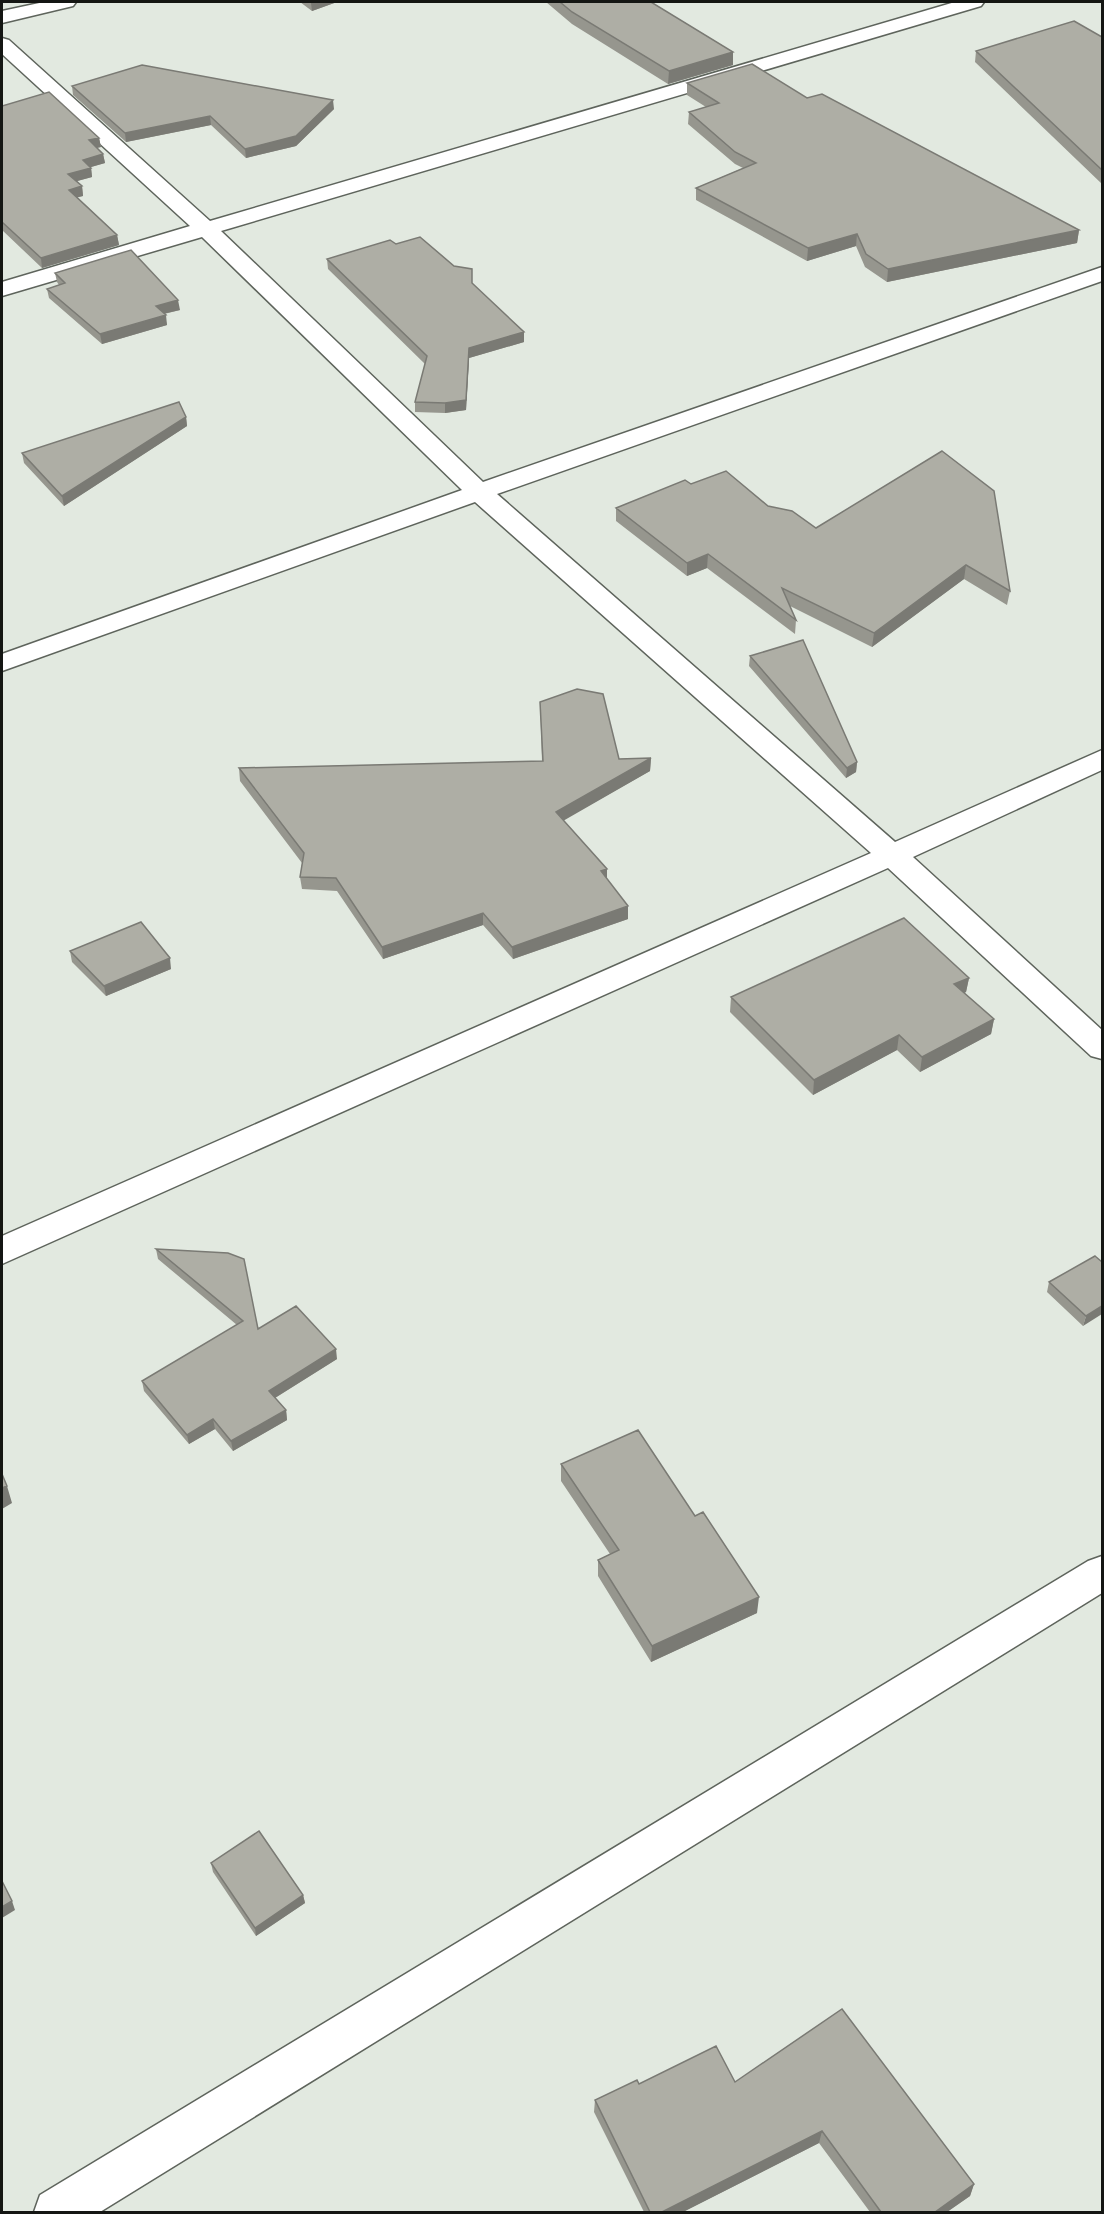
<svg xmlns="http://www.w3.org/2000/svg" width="1104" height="2214" font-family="'Times New Roman',serif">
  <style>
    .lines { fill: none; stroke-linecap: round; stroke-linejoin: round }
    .minor-casing { stroke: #5e645c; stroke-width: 3 }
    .minor { fill: #fff; fill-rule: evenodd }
    .wall { fill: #96968e }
    .shaded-wall { fill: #7a7a74 }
    .building { fill: #aeaea5; stroke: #7a7a74; stroke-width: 1.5 }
  </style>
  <rect width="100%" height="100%" fill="#e2e9e0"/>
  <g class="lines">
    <g class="minor-casing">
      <path id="minor" d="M44,2H76L73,6L2,23V11Z
        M955,2H984L981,6L221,231L483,482L1102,267V281L497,494L895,842L1102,750V770L913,857L1102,1030V1059L1091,1056L888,868L2,1264V1236L871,853L475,502L2,671V654L462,490L202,237L2,296V282L190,226L2,54V38L9,40L210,221Z
        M1102,1556V1593L100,2212H34L40,2195L1088,1561Z"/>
    </g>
    <use href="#minor" class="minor"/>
  </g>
  <path class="wall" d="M300,2H337L312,11Z
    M546,2H651L733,52V65L668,84L572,24Z
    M1102,37V184L975,62L976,51Z
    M687,83L807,98L1079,230L1077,243L887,282L865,267L856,246L807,261L696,200V188L743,168L735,164L688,124L689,112L706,107L687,95Z
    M72,86L334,109L296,146L246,158L211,125L126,142L73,95Z
    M2,106L99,138L101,147L97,148L103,154L105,163L91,167L92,177L77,181L82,186L83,196L77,197L117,235L119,245L42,268L2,230Z
    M396,244L472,284L524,332V342L469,358L466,410L445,413L415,412V402L425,364L328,269L327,259Z
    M55,273L180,310L164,314L167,325L102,344L49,298L47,289L59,285L57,282Z
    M186,417L187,426L64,506L24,463L22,453Z
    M942,451L1010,591L1007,605L964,579L872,647L790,606L796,620L795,634L707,568L687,576L616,521V508L691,484L768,506L816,528Z
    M750,656L857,762L856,772L846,778L749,666Z
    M540,702L619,759L651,758L650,771L563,820L607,879L628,919L513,959L483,925L383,959L337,891L302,889L300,877L302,863L240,781L239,768L542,761Z
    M70,951L171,969L106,996L72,962Z
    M969,978L966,992L964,993L994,1019L991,1034L920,1072L897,1050L813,1095L730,1012L731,997Z
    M156,1249L258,1329L337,1359L275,1398L286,1410L287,1420L233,1451L215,1429L189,1444L144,1391L142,1381L237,1325L158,1259Z
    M1102,1262L1083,1326L1047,1292L1049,1282Z
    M561,1464L757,1613L651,1662L598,1576V1560L610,1554L561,1481Z
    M211,1863L303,1895L305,1903L256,1936L213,1872Z
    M735,2082L974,2184L970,2196L947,2212H870L819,2143L683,2212H644L594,2112L595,2100L639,2084Z"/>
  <path class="shaded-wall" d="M314,2H337L312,11L311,3Z
    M733,52V65L668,84L669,71Z
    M333,100L334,109L296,146L246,158L245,149Z
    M210,116L211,125L126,142L125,133Z
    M99,138L101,147L90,149L89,140Z
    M103,154L105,163L84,169L83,160Z
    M91,168L92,177L70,183L68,174Z
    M82,186L83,196L71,199L69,190Z
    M1079,230L1077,243L887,282L888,269Z
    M857,234L856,246L807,261L808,248Z
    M117,235L119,245L42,268L41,258Z
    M178,300L180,310L158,315L156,306Z
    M166,315L167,325L102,344L100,334Z
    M524,332V342L469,358L466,410L445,413V403L469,348Z
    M186,417L187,426L64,506L62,496Z
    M708,554L707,568L687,576V563Z
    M966,565L964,579L872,647L874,633Z
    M651,758L650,771L556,825V812Z
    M857,762L856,772L846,778L847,768Z
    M607,869V881L601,871Z
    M628,906V919L513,959L512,947Z
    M483,913V925L383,959L382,947Z
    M170,958L171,969L106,996L104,986Z
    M969,978L966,992L952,999L954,984Z
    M994,1019L991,1034L920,1072L922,1057Z
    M899,1035L897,1050L813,1095L814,1080Z
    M1102,1306V1314L1083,1326L1086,1316Z
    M336,1349L337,1359L270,1401L269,1391Z
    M286,1410L287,1420L233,1451L231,1441Z
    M213,1419L215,1429L189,1444L187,1435Z
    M7,1486L12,1503L2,1509V1488Z
    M759,1597L757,1613L651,1662L652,1646Z
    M303,1895L305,1903L256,1936L255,1928Z
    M12,1901L15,1910L2,1918V1907Z
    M822,2131L819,2143L683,2212H662Z
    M974,2184L970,2196L947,2212H935Z"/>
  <path class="building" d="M560,2H651L733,52L669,71L572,12Z
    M1074,21L1102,37V170L976,51Z
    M752,64L807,98L822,94L1079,230L888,269L866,254L857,234L808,248L696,188L756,163L735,152L689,112L719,103L687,83Z
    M142,65L333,100L296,136L245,149L210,116L125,133L72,86Z
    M49,92L99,138L89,140L103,154L83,160L91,168L68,174L82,186L69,190L117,235L41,258L2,222V106Z
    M420,237L454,266L472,269V283L524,332L469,348L466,400L445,403L415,402L427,356L327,259L390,240L396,244Z
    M131,250L178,300L156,306L166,315L100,334L47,289L65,283L55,273Z
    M179,402L186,417L62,496L22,453Z
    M942,451L994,491L1010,591L966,565L874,633L782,588L796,620L708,554L687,563L616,508L685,480L691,484L726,471L768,506L792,511L816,528Z
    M803,640L857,762L847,768L750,656Z
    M577,689L603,694L619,759L651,758L556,812L607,869L601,871L628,906L512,947L483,913L382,947L336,878L300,877L304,853L239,768L543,761L540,702Z
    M904,918L969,978L954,984L994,1019L922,1057L899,1035L814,1080L731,997Z
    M141,922L170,958L104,986L70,951Z
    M156,1249L228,1253L244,1259L258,1329L296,1306L336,1349L269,1391L286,1410L231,1441L213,1419L187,1435L142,1381L243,1321Z
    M1095,1256L1102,1262V1306L1086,1316L1049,1282Z
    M638,1430L695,1516L703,1512L759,1597L652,1646L598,1560L619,1550L561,1464Z
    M2,1474L7,1486L2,1488Z
    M259,1831L303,1895L255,1928L211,1863Z
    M2,1881L12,1901L2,1907Z
    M842,2009L974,2184L935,2212H881L822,2131L662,2212H650L595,2100L637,2080L639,2084L716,2046L735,2082Z"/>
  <rect width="1104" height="2214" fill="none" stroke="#141613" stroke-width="6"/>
</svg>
